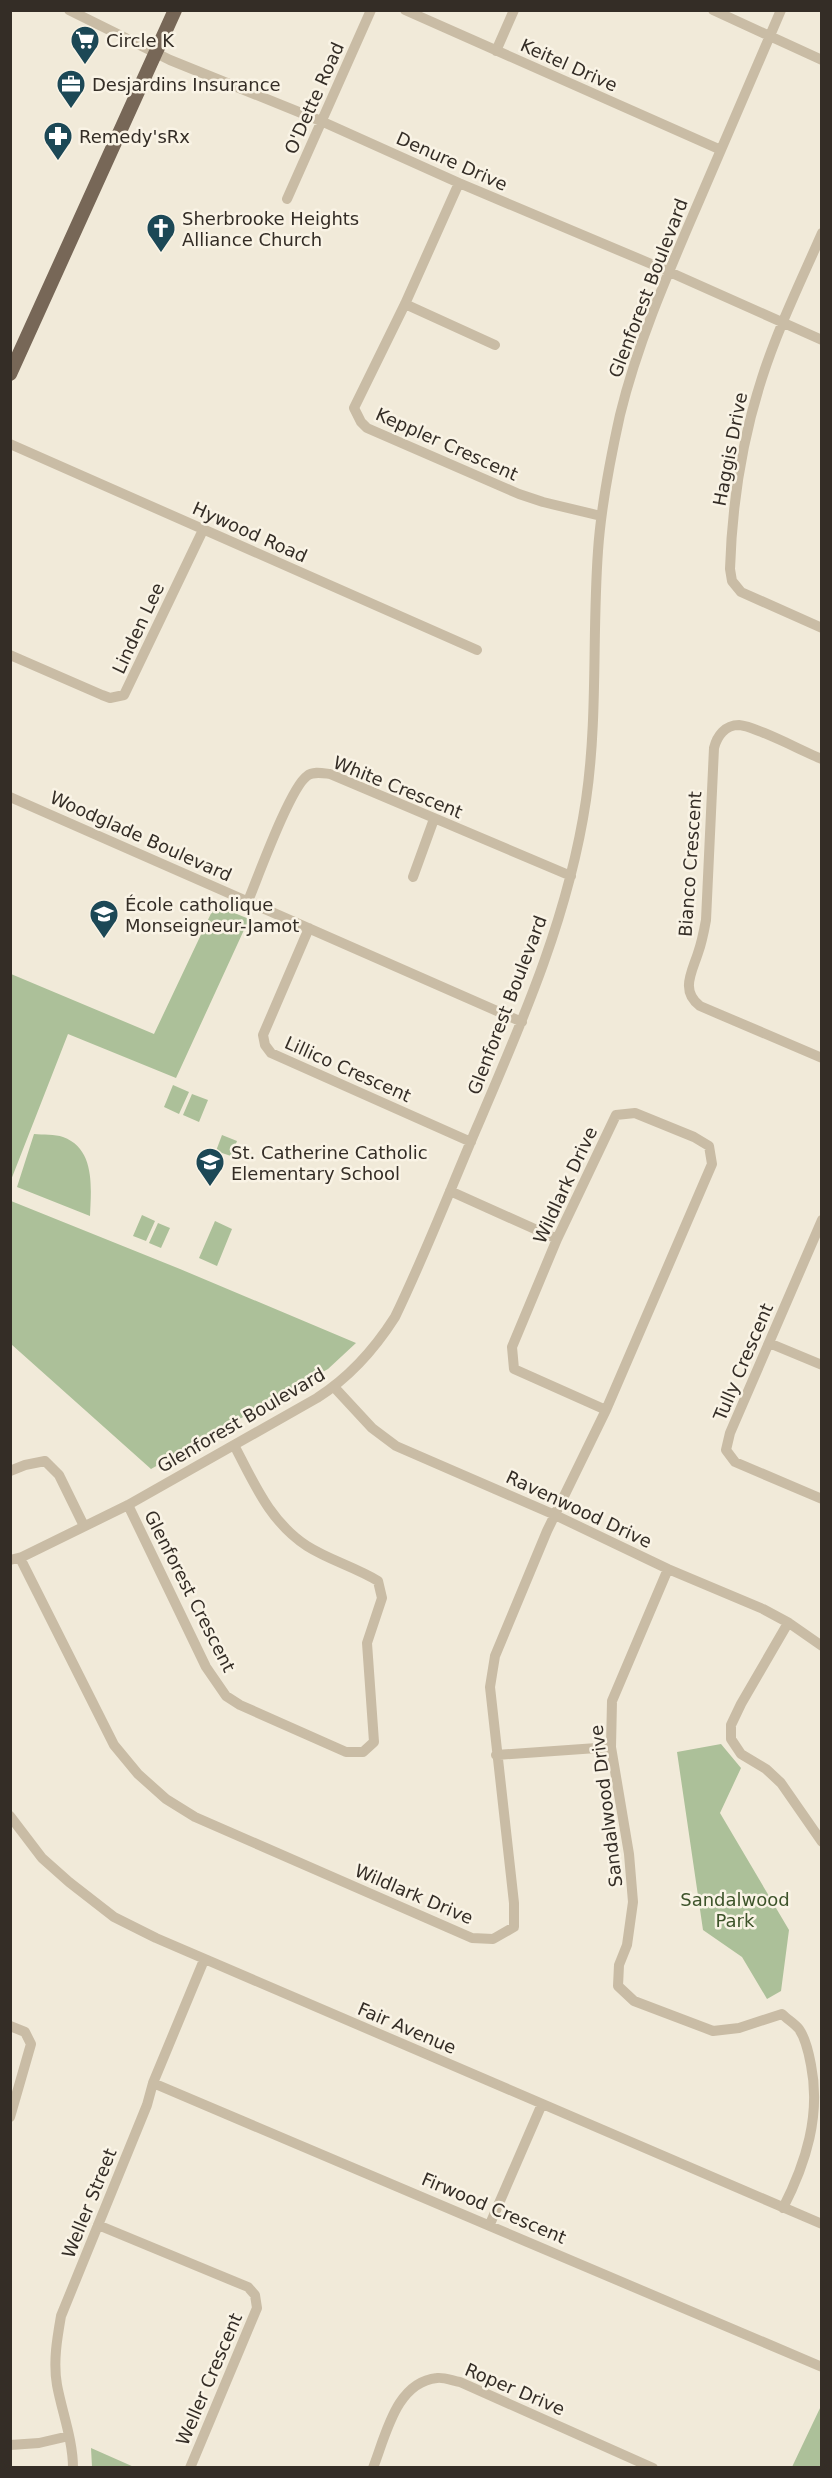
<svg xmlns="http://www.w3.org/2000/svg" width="832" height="2478" font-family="'DejaVu Sans',sans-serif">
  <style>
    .green { fill: #acc099 }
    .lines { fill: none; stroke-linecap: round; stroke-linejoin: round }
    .minor { stroke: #c9bca5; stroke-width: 10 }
    .major { stroke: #776757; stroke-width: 14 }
    .labels { text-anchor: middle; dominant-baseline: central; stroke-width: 5; stroke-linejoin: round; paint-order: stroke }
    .poi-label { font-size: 18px; fill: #342d26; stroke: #f9f3e5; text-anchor: start }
    .street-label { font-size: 18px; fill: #342d26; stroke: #f9f3e5 }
    .park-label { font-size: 18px; fill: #3d532a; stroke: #f9f3e5 }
  </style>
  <rect width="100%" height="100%" fill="#f1ead9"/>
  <path class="green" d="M215,905L249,919L176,1078L68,1034L11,1180V974L154,1034Z
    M173,1085L189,1092L179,1114L164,1107Z
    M192,1094L208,1100L199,1122L183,1115Z
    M34,1134C43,1135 55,1134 63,1137C96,1149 91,1189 90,1216L17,1187Z
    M222,1135L237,1141L231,1156L216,1151Z
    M11,1201L180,1269L356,1343L328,1369L151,1469L11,1344Z
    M142,1215L155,1221L146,1241L133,1236Z
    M215,1221L232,1229L217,1266L199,1258Z
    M158,1223L170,1228L161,1248L149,1243Z
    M721,1744L741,1768L720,1813L789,1930L781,1991L767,1999L742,1957L703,1930L677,1752Z
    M821,2406V2467H792Z
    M91,2448L134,2467H92Z"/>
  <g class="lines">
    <path class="minor" d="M69,10L170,60L321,121L459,183L656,266L822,340
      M405,10L721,150
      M713,10L822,60
      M496,51L514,10
      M459,183L405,304L354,408L361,422L367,428L519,494L543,502L601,516
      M287,199L371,10
      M822,233C801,281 778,328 762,378C742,440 732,504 730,569L732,581L741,592L822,628
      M405,304L495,345
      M10,444L477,650
      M10,655L102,695L110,698L124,695L203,530
      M822,759C804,752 755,726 739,725C725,725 717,736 714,748L706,920C704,931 702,942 698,953C692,972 680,991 700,1006L822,1058
      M10,797L522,1022
      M413,877L434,819
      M248,901C258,877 290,788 307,776C313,771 322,773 330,774L571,876
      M309,928L263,1035L265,1045L271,1053L471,1142
      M450,1191L557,1239
      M822,1220L730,1433L726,1450L735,1462L822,1499
      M769,1343L822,1365
      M334,1387L372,1428L396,1446L555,1515L668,1569L763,1609L789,1623L822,1646
      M10,1471L25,1465L45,1461L59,1475L84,1526
      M128,1505L206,1667L226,1696L240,1705L346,1752H363L374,1742L367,1643L382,1598L378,1581C355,1567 329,1560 307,1546C270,1522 254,1483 234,1445
      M20,1558L114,1745L138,1774L166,1799L195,1817L472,1938L493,1939L514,1927V1903L490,1687L495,1656L547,1531L606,1410L712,1164L709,1146L694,1137L635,1113L616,1115L557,1239L512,1347L514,1369L606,1410
      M10,1560L22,1557L128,1505L317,1398C350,1377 374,1350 395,1317C425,1255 450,1190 477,1127C523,1020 569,915 586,800C598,718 592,634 598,551C601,506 610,460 620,415C638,341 669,271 699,201C726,138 753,74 781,10
      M668,1569L612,1701L611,1747L629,1854L633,1902L627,1945L619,1965L618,1986L634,2001L713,2031L739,2028L782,2014C787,2019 795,2024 799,2029C806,2039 809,2054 811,2065C821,2115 806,2163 783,2208
      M788,1623L741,1704L731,1725V1739L741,1754L766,1769L781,1783L822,1842
      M496,1755L611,1747
      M10,1816L42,1858L69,1882L114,1917L156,1938L822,2224
      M10,2026L25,2032L31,2044L10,2117
      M153,2083L822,2367
      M490,2224L542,2104
      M98,2225L248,2287L255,2295L257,2308L190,2468
      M10,2445L39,2443L69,2436
      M73,2468C73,2440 62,2412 57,2385C53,2362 57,2339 61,2316L147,2105L153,2083L204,1960
      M373,2468C386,2435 396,2382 437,2378C444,2377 453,2381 460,2382L653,2468"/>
    <path class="major" d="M10,374L175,10"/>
  </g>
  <defs>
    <g id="supermarket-pin" transform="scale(1.5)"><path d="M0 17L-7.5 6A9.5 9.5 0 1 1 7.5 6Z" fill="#1c4856" stroke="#f9f3e5"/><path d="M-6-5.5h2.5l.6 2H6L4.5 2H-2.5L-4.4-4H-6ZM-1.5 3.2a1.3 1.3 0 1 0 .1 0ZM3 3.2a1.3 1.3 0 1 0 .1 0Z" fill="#fff"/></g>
    <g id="office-pin" transform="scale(1.5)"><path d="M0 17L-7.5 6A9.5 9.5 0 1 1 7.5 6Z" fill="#1c4856" stroke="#f9f3e5"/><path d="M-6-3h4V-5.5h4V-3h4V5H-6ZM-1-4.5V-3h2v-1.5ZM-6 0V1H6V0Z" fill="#fff"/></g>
    <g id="pharmacy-pin" transform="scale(1.5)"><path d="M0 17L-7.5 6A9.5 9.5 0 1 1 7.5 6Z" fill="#1c4856" stroke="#f9f3e5"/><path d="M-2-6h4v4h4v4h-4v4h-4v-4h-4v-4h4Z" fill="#fff"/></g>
    <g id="church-pin" transform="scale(1.5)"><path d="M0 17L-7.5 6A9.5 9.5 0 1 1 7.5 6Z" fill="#1c4856" stroke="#f9f3e5"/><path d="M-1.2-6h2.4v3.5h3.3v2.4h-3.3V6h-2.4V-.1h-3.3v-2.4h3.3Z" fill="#fff"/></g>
    <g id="school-pin" transform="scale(1.5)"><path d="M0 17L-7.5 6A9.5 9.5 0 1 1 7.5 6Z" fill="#1c4856" stroke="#f9f3e5"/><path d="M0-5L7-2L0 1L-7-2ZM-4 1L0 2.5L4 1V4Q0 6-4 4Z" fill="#fff"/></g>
  </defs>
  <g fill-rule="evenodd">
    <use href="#supermarket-pin" x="85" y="40"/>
    <use href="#office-pin" x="71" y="84"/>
    <use href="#pharmacy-pin" x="58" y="136"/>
    <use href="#church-pin" x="161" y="228"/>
    <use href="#school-pin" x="104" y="914"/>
    <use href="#school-pin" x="210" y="1162"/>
  </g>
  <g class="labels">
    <g class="poi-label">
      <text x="106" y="40">Circle K</text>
      <text x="92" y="84">Desjardins Insurance</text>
      <text x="79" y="136">Remedy'sRx</text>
      <text x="182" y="218">Sherbrooke Heights<tspan x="182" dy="21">Alliance Church</tspan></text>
      <text x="125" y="904">École catholique<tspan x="125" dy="21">Monseigneur-Jamot</tspan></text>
      <text x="231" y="1152">St. Catherine Catholic<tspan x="231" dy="21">Elementary School</tspan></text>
    </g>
    <g class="street-label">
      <text transform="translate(569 65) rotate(24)">Keitel Drive</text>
      <text transform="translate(314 98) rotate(-66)">O'Dette Road</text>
      <text transform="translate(452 161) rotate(24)">Denure Drive</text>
      <text transform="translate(648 288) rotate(-69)">Glenforest Boulevard</text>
      <text transform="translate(447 444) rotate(24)">Keppler Crescent</text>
      <text transform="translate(730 449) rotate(-79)">Haggis Drive</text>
      <text transform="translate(250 532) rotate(24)">Hywood Road</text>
      <text transform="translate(138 628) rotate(-65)">Linden Lee</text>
      <text transform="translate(398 787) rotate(22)">White Crescent</text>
      <text transform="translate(141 836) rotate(24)">Woodglade Boulevard</text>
      <text transform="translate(690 864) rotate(-86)">Bianco Crescent</text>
      <text transform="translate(507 1005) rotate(-69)">Glenforest Boulevard</text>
      <text transform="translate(348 1069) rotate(24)">Lillico Crescent</text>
      <text transform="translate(565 1185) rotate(-65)">Wildlark Drive</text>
      <text transform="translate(743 1362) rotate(-67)">Tully Crescent</text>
      <text transform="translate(241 1420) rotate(-30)">Glenforest Boulevard</text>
      <text transform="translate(579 1509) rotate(25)">Ravenwood Drive</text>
      <text transform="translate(190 1591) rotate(63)">Glenforest Crescent</text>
      <text transform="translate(606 1806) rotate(-97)">Sandalwood Drive</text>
      <text transform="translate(414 1894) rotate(23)">Wildlark Drive</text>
      <text transform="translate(407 2028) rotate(23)">Fair Avenue</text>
      <text transform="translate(89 2203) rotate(-68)">Weller Street</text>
      <text transform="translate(494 2208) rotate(23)">Firwood Crescent</text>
      <text transform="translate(209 2379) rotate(-67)">Weller Crescent</text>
      <text transform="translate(515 2389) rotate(23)">Roper Drive</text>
    </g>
    <g class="park-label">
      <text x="735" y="1899">Sandalwood<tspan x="735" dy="21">Park</tspan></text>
    </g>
  </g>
  <rect width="832" height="2478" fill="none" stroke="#342d26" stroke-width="24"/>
</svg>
